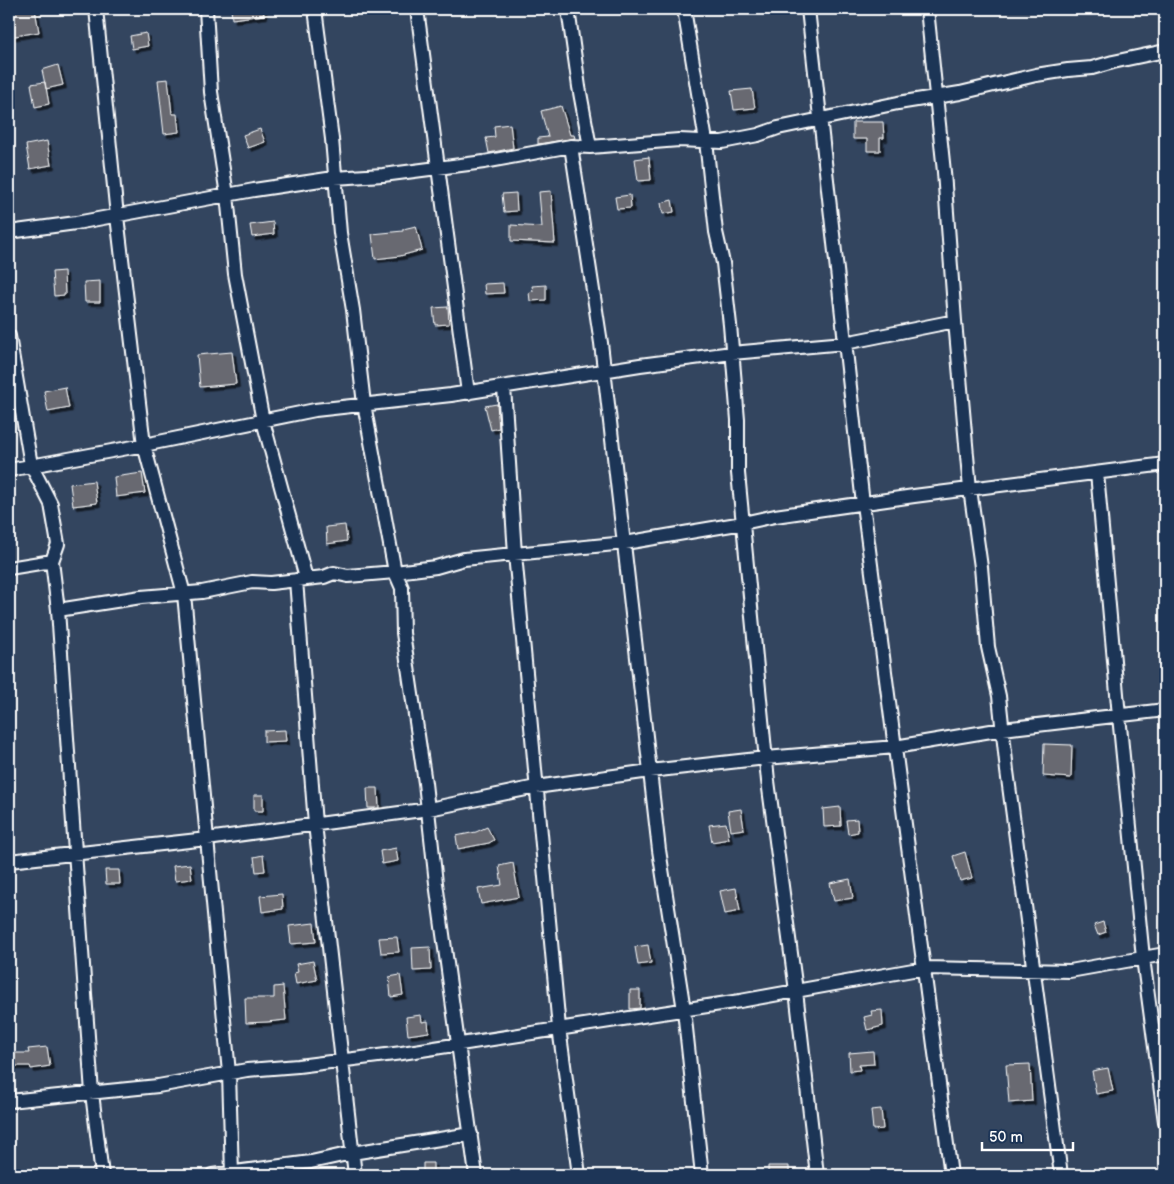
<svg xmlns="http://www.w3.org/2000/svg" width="1174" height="1184" font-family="'Balsamiq Sans',sans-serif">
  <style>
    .building { fill: #676971; stroke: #fff; filter: url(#shadow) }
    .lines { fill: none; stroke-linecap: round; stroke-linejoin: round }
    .street-casing { stroke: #fff; stroke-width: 16 }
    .street { stroke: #1d3557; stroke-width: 12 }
  </style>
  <defs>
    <filter id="shadow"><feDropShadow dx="3.5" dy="3.5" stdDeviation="0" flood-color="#0009"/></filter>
  </defs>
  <rect width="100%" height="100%" fill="#33455f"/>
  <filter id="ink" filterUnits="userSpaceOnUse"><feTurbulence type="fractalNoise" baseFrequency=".02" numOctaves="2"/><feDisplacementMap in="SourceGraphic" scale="10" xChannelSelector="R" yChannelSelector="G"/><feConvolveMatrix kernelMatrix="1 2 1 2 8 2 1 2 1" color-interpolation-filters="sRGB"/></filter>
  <g filter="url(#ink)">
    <path class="building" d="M9,9H35L39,32L9,37Z
      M231,9H263L264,15L232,19Z
      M146,33L148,46L132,49L130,36Z
      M58,65L63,85L46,89L42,70Z
      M168,79L172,114H177L179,132L164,134L158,80Z
      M45,82L49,104L35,107L31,84Z
      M752,89L755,108L734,110L731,91Z
      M561,106L570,135H574L575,138L538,144V138L548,137L541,111Z
      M853,122H883L884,138H880V151H867V139H853Z
      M510,124L513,148L489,153L486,138L495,137L494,126Z
      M260,129L265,142L248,148L243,135Z
      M47,141L51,165L30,169L26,145Z
      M649,157L651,180L638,181L635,159Z
      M551,191L555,243L511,241V225L542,227L539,192Z
      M516,193L517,211L504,212L502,194Z
      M630,195L631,208L617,209L615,197Z
      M672,200L674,212L663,214L661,203Z
      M273,222L274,234L252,237L250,225Z
      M416,226L422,250L400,256L375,259L372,234L403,231V229Z
      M64,271L65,295L54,296L52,272Z
      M100,281V302H85L84,282Z
      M503,283L504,293L485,294L484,284Z
      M546,285V300L530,301L529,292L533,291L532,286Z
      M448,307L449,324L435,325L433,308Z
      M232,352L236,384L200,387L197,355Z
      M65,387L69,408L48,412L44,391Z
      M497,404L499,428L491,430L485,406Z
      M142,473L145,493L116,497L114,477Z
      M94,481L97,503L73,506L70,484Z
      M345,525L347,541L327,544L326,527Z
      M285,730L286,741L264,742V731Z
      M1044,744L1072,745L1071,778L1043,776Z
      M367,788H378L379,808H368Z
      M254,795H263V811H254Z
      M840,807L841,826L824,827L823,809Z
      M741,809L744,829L731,831L728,811Z
      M857,819L858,832L848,834L846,820Z
      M726,823L729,839L712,842L709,825Z
      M487,827L494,840L489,843L458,849L456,836L476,832Z
      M396,848L398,861L382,864L380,851Z
      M965,852L972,878L960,881L953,856Z
      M263,855L265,871L256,872L254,857Z
      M513,863L519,897L481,904L478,889L502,885L499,866Z
      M190,864L192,879L175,881L173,866Z
      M105,870H119L120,884H106Z
      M850,879L853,898L834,901L830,883Z
      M736,888L740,911L725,914L720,891Z
      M282,894L283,909L262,912L260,896Z
      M1103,922L1106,932L1098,935L1094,925Z
      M314,923L316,942L291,944L289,926Z
      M397,937L399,952L381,953L379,938Z
      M648,945L651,963L638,965L635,947Z
      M430,947L431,970L413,971L412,948Z
      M313,961L317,980L296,984L294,973L298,972L296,964Z
      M400,975L403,995L391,997L389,977Z
      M283,986L286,1020L267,1022L246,1023L245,998H274V987Z
      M630,990H640V1008L630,1009Z
      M882,1010L883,1026L867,1030L864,1017L872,1015L871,1011Z
      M421,1015L422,1022L428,1021L429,1032L408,1035L406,1017Z
      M47,1047L50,1066L31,1069L30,1066H9V1053H29L28,1049Z
      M873,1051L874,1064L859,1065L860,1070L850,1071L849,1053Z
      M1030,1064L1032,1101L1009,1103L1006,1065Z
      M1108,1068L1113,1091L1096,1094L1092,1071Z
      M881,1109L883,1129L873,1130L871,1110Z
      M423,1163H433V1173H423Z
      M768,1166H789V1175H768Z"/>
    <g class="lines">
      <g class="street-casing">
        <path id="street" d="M96,9L117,216L144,445L184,594L229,1073L232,1175
          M206,9L211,92L227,195L235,274L263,421L306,578
          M315,9L332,139L340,233L353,310L364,404L395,572L402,588L403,633L425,783L436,883L476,1175
          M417,9L468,393
          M568,9L579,87L590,147L571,146L601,343L659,850L684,1010L702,1175
          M684,9L706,141L716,232L723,263L730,325L738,420V473L768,781L796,991L817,1175
          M808,9L863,504L951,1175
          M927,9L944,172L955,321L970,489L981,567L988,647L999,696L1007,771L1061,1175
          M590,147L679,140L722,142L758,135L778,128L898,103L960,93L1036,75L1068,70L1092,68L1113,62L1165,51
          M9,232L76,223L254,190L334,178L383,175L484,162L571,146
          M9,336L31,465L51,504L58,544L52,561L58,610L141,597L202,592L252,582L271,583L324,577L334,573L348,576L395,572L436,567L464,559L625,543L743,523L775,516L914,496L1165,464
          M504,387L515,554L559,1028L579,1175
          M9,470L144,445L315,410L451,395L640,365L732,353L845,343L955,321
          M1097,473L1119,716L1143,958L1165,1122
          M9,568L52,561
          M296,580L315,824L355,1175
          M58,610L92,1093L102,1175
          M9,861L207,839L429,809L536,787L650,771L766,758L895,747L1003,729L1165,710
          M9,1101L158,1086L247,1070L298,1066L402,1053L740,1001L924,968L1070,971L1165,954
          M212,1175L311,1162L352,1153L471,1134"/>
      </g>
      <use href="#street" class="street"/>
    </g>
  </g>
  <rect width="1174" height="1184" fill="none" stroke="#1d3557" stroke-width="30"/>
  <rect x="15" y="15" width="1144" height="1154" fill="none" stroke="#fff" stroke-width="2" filter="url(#ink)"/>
  <path d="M982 1142v8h91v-8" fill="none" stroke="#ffffff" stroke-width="2.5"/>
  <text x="989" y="1142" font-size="15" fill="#ffffff" stroke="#1d3557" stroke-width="4" paint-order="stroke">50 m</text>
</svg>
